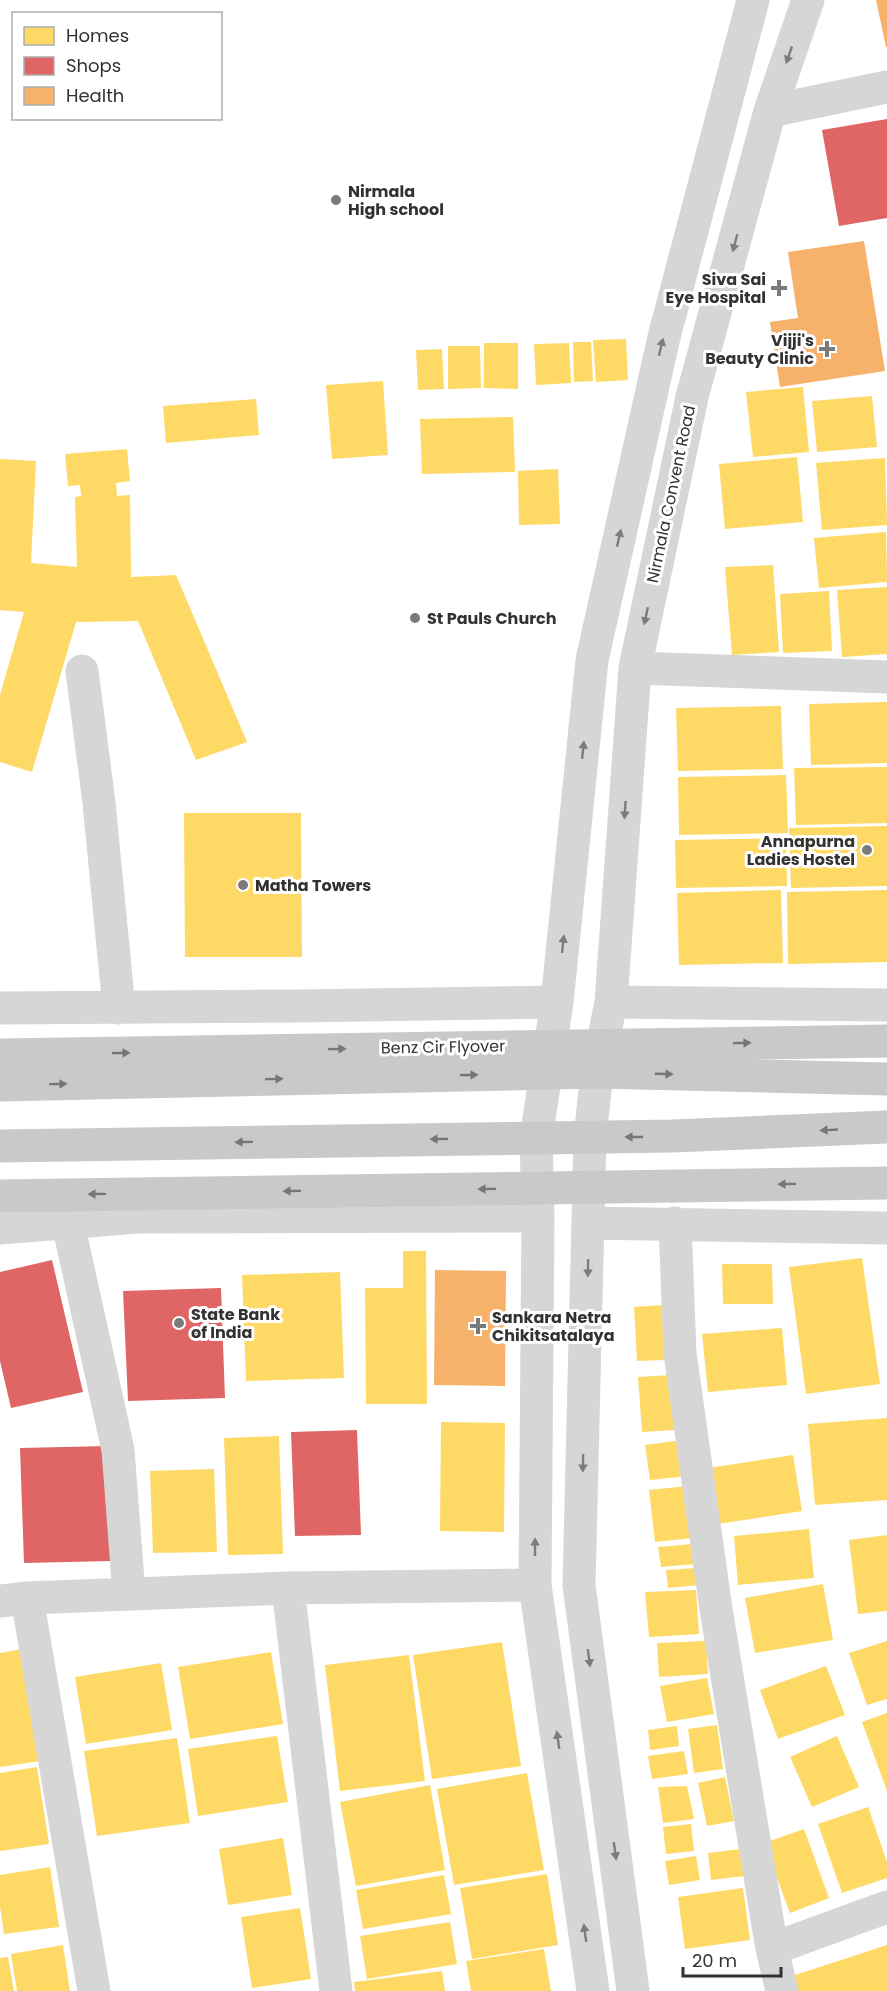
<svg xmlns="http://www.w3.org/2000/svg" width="887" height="1991" font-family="Poppins,sans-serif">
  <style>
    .homes { fill: #ffd966 }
    .shops { fill: #e06666 }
    .health { fill: #f6b26b }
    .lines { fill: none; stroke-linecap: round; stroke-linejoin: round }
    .minor { stroke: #d6d6d6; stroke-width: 33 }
    .major { stroke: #c9c9c9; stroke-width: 33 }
    .major-bridge { stroke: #c9c9c9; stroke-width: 33 }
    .oneway { fill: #7c7c7c }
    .oneway2 { fill: #767676 }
    .poi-dot { fill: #7a7a7a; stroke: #fff; stroke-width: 2 }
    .labels { text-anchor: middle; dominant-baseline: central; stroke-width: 6; stroke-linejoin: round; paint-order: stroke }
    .poi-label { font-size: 16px; font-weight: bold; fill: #323232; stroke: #fff; text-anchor: start }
    .street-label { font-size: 16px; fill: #323232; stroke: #fff }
  </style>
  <rect width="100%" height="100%" fill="#fff"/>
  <path class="homes" d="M626,339L628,380L596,382L593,340Z
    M573,342H591L593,381L574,382Z
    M484,343H518V389L484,388Z
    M569,343L571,383L536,385L534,344Z
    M448,346H480L481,388L448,389Z
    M442,349L444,389L418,390L416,350Z
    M383,381L388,455L332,459L326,385Z
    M803,387L809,452L753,457L746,392Z
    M872,396L877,447L817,452L812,401Z
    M256,399L259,435L166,443L163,406Z
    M513,417L515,472L422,474L420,419Z
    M127,449L130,481L116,483L117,496L130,495L131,577L176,575L247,742L196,760L138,621L76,622L32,772L0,762V695L24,612L0,610V459L36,461L31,563L77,567L75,497L81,496L80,485L68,486L65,454Z
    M797,457L803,522L725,529L719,464Z
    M885,458L887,525L822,530L816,463Z
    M558,469L560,524L519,525L518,471Z
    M886,532L887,582L819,588L814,538Z
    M773,565L779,652L732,655L725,567Z
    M887,587V654L842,657L837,590Z
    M829,591L832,651L783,653L780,594Z
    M887,702V763L811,765L809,704Z
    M781,706L783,769L678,771L676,708Z
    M887,767V823L796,825L794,768Z
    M786,775L788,833L679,835L678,777Z
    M184,813H301L302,957H185Z
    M887,826V886L791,888L789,828Z
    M786,838L787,886L676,888L675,840Z
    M781,890L783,963L679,965L677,893Z
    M887,890V962L788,964L787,892Z
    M403,1251H426L427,1404H366L365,1288H403Z
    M862,1258L880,1384L806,1394L789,1267Z
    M722,1264H772L773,1304H723Z
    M340,1272L344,1378L246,1381L242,1275Z
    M663,1305L665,1360L637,1361L634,1307Z
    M782,1328L787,1385L708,1392L702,1334Z
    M671,1375L675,1430L642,1432L638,1377Z
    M887,1418V1500L815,1505L808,1424Z
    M441,1422L505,1423L504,1532L440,1531Z
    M279,1436L283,1554L228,1555L224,1438Z
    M682,1440L687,1476L650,1480L645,1445Z
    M793,1455L802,1511L718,1524L709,1468Z
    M214,1469L217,1552L153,1553L150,1471Z
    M688,1486L693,1538L655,1542L649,1490Z
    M809,1529L814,1578L738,1585L734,1536Z
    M887,1535V1611L858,1614L849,1540Z
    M693,1544L695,1564L661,1567L658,1547Z
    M696,1568L698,1585L668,1588L666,1570Z
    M823,1584L833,1640L755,1653L745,1598Z
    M696,1590L699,1634L649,1637L645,1592Z
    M706,1641L708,1674L659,1677L657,1643Z
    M887,1641V1699L867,1705L849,1653Z
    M502,1642L521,1766L432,1779L413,1655Z
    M28,1648L47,1760L0,1767V1653Z
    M271,1652L283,1724L190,1739L178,1667Z
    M409,1655L425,1781L340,1791L325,1665Z
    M161,1663L172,1730L86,1744L75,1677Z
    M826,1666L845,1715L778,1739L760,1690Z
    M707,1678L714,1714L667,1722L660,1686Z
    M887,1713V1791L862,1722Z
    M717,1725L723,1769L694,1773L688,1729Z
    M677,1726L679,1746L650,1750L648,1730Z
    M277,1736L288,1802L198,1816L188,1749Z
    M837,1736L859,1787L812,1807L790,1757Z
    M177,1738L190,1823L97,1836L84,1751Z
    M684,1751L688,1774L652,1779L648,1756Z
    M37,1767L49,1844L0,1851V1773Z
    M527,1773L544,1870L454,1885L437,1789Z
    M725,1777L734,1821L707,1826L698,1783Z
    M430,1785L445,1870L356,1886L340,1802Z
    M687,1786L694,1819L663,1823L658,1787Z
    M868,1807L887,1862V1878L842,1893L818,1824Z
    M691,1824L694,1851L666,1854L663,1827Z
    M804,1829L829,1898L790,1913L764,1843Z
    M283,1838L292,1895L228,1905L219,1849Z
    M740,1849L744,1876L711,1880L708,1853Z
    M696,1856L700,1880L669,1885L665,1861Z
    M50,1867L59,1927L4,1934L0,1907V1875Z
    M547,1874L558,1945L472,1959L460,1888Z
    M444,1875L451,1914L363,1929L356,1890Z
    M743,1888L750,1940L685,1949L678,1897Z
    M300,1908L311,1979L252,1988L241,1917Z
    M450,1922L457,1964L367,1979L360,1936Z
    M63,1945L70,1991H17L11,1954Z
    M887,1945V1991H790L786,1978Z
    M544,1949L551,1991H471L466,1961Z
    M8,1957L14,1991H0V1958Z
    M442,1971L445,1991H355L354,1982Z"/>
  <path class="shops" d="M887,119V218L839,226L822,130Z
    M52,1260L83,1392L11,1408L0,1361V1272Z
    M221,1288L225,1398L128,1401L123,1291Z
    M357,1430L361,1535L295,1536L291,1432Z
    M107,1446L112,1561L24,1563L20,1448Z"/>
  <path class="health" d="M876,0H887V47H886Z
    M864,241L885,371L780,387L770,322L798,318L788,252Z
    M435,1270L506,1271L505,1386L434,1385Z"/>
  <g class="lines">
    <path class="minor" d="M770,111L887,87
      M635,668L887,677
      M82,671L99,803L119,1008
      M611,1002L887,1005
      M0,1008L297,1006L557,1002
      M68,1223L118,1450L129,1594
      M589,1223L887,1228
      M675,1223L680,1353L716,1609L772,1949L782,1991
      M0,1228L138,1217L538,1216
      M288,1588L336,1991
      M27,1598L94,1991
      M0,1601L27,1598L288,1588L535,1585
      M772,1949L887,1907
      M593,1991L535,1585L538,1216L536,1138L557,1002L592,660L664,337L753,0
      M633,1991L579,1585L590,1137L597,1072L611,1002L635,668L692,397L770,111L808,0"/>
    <path class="major" d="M0,1085L597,1072L887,1079
      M0,1146L672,1136L887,1127"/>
    <path class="major-bridge" d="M0,1055L887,1041
      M0,1196L887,1183"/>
  </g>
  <defs><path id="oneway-solid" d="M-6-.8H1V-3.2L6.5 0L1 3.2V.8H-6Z" transform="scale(1.5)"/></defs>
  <g class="oneway">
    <use href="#oneway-solid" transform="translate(789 55) rotate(109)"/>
    <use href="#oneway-solid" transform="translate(735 243) rotate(105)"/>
    <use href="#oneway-solid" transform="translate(661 347) rotate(-77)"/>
    <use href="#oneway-solid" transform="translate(619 538) rotate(-77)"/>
    <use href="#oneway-solid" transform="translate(646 616) rotate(102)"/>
    <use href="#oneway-solid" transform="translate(583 750) rotate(-84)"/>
    <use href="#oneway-solid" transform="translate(625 810) rotate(94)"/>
    <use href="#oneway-solid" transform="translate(563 944) rotate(-84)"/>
    <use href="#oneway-solid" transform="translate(588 1268) rotate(91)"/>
    <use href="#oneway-solid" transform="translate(583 1463) rotate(91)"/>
    <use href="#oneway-solid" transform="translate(535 1547) rotate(-90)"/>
    <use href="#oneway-solid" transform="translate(589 1658) rotate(82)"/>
    <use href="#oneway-solid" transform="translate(558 1740) rotate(-98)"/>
    <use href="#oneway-solid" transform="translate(615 1851) rotate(82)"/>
    <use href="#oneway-solid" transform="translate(585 1933) rotate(-98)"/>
  </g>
  <g class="oneway2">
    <use href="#oneway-solid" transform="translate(742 1043) rotate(-1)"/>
    <use href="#oneway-solid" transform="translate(337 1049) rotate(-1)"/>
    <use href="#oneway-solid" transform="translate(121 1053) rotate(-1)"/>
    <use href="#oneway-solid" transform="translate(664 1074) rotate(2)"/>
    <use href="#oneway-solid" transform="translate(469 1075) rotate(-1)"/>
    <use href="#oneway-solid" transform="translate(274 1079) rotate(-1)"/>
    <use href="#oneway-solid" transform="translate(58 1084) rotate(-1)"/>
    <use href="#oneway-solid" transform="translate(829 1130) rotate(177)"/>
    <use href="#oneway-solid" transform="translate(634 1137) rotate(180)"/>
    <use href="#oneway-solid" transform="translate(439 1139) rotate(179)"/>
    <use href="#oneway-solid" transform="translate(244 1142) rotate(179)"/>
    <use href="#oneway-solid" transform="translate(787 1184) rotate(179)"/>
    <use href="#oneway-solid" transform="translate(487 1189) rotate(179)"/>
    <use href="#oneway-solid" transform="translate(292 1191) rotate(179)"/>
    <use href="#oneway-solid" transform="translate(97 1194) rotate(179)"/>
  </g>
  <g class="poi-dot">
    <circle cx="336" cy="200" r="6"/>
    <path d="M776 279h6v6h6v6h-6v6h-6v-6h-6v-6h6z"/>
    <path d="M824 340h6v6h6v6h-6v6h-6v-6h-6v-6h6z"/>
    <circle cx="415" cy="618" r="6"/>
    <circle cx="867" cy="850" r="6"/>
    <circle cx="243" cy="885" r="6"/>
    <circle cx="179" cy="1323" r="6"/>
    <path d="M475 1317h6v6h6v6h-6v6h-6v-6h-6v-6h6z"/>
  </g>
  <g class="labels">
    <g class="poi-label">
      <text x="348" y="191">Nirmala<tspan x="348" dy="18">High school</tspan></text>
      <text x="766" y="279" text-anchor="end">Siva Sai<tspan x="766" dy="18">Eye Hospital</tspan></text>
      <text x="814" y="340" text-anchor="end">Vijji's<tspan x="814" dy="18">Beauty Clinic</tspan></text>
      <text x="427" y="618">St Pauls Church</text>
      <text x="855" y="841" text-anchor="end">Annapurna<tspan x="855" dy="18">Ladies Hostel</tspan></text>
      <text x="255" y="885">Matha Towers</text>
      <text x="191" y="1314">State Bank<tspan x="191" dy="18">of India</tspan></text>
      <text x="492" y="1317">Sankara Netra<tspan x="492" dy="18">Chikitsatalaya</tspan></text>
    </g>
    <g class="street-label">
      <text transform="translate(671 494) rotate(-78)">Nirmala Convent Road</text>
      <text transform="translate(443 1047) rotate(-1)">Benz Cir Flyover</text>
    </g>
  </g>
  <rect x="12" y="12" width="210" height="108" fill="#ffffff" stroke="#adadad" stroke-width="1.5"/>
  <rect x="24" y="27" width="30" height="18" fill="#ffd966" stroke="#adadad" stroke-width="1.5"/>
  <text x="66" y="42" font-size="18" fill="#323232">Homes</text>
  <rect x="24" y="57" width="30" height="18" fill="#e06666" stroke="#adadad" stroke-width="1.5"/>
  <text x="66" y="72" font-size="18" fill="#323232">Shops</text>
  <rect x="24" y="87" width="30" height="18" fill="#f6b26b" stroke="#adadad" stroke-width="1.5"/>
  <text x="66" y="102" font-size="18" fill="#323232">Health</text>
  <path d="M683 1967v9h98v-9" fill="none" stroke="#323232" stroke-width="3"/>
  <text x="692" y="1967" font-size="18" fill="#323232" stroke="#ffffff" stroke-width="4.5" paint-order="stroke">20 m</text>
</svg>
